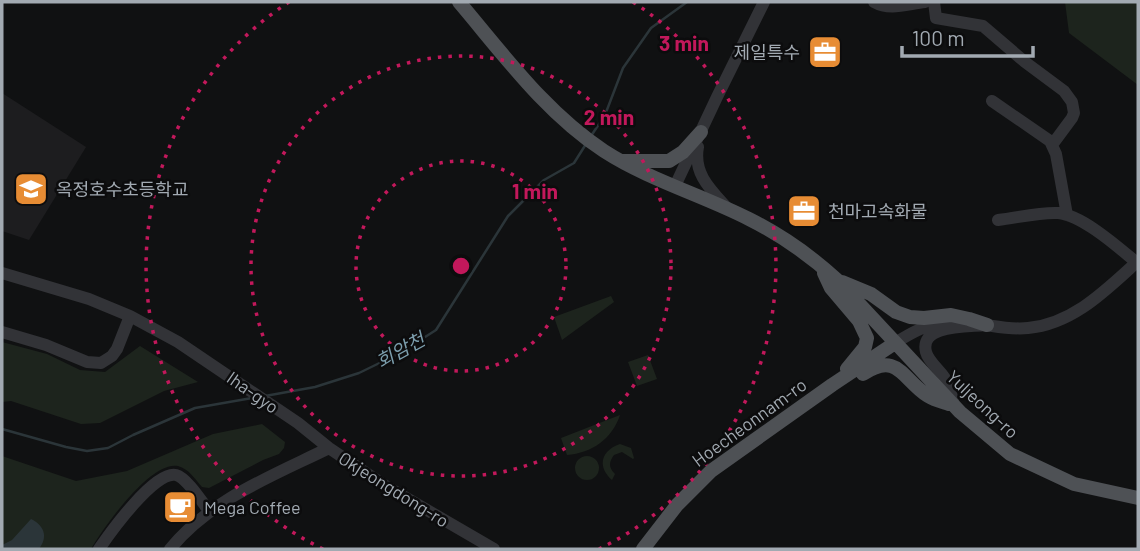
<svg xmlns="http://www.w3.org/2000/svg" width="1140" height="551" font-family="Barlow,'Noto Sans KR',sans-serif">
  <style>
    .built { fill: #1d1d1f }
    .green { fill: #1d241d }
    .water { fill: #2b3539 }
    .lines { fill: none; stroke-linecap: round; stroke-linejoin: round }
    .stream { stroke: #2b3539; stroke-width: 2.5 }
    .minor { stroke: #323337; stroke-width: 12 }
    .major { stroke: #4e5155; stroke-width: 14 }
    .ring { fill: none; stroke: #c2185b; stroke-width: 3.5; stroke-dasharray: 3.5 7 }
    .labels { text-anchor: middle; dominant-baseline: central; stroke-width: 5; stroke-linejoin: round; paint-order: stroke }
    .poi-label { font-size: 18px; fill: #a2aab2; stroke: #0c0c0d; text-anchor: start }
    .street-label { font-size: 18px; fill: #a2aab2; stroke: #0c0c0d }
    .water-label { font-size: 19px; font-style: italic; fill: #7b9dac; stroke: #0c0c0d }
    .centre { fill: #c2185b; stroke: #0c0c0d; stroke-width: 3.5 }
    .ring-label { font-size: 21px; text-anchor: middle; font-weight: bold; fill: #c2185b; stroke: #0c0c0d; stroke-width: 5; stroke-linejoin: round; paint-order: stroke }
  </style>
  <rect width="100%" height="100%" fill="#101112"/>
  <path class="built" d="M2,93L86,147L29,240L2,231Z"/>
  <path class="green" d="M1065,2H1138V85L1069,33Z
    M611,296L614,302L562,340L554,317Z
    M2,342L47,354L80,370L105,372L140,346L198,382L164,391L100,423L81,424L11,401L2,402Z
    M648,355L657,379L637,386L628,362Z
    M620,415C612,439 592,453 567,455L561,438Z
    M262,424L285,442L284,448L279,454L263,460L209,488L202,487C195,479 189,469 178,466C151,460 103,528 91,549H2V456L76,481L127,471L213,434Z
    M620,444L631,448L634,458L633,459L622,452L614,455C609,462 608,467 615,474L612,480C596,466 602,450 620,444Z
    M575 468a12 12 0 1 1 24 0a12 12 0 1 1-24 0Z"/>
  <path class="water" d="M31,519C45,526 48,537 39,549H2V545L12,540Z"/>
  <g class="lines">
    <path class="stream" d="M591,136L605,115L623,68L651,28L687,2
      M265,396L315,387L359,373L400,353L436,330L508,216L544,180L574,163L586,144
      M2,429L66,447L87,451L108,448L133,435L195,408L252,398"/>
    <path class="minor" d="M874,2C890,11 907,4 925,2
      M934,2L936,18L983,26L1025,62L1064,91L1072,102L1074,113L1072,118L1052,145
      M992,101L1050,141L1056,154L1067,215
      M698,147C693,174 711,190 728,209
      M675,186L717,97L764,2
      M998,220C1017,218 1039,212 1058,213C1082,215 1118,247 1136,262
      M2,273L89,299L130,316L178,342L298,423L329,448L384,485L494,549
      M979,324C995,326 1011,330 1028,328C1073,324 1106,290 1138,261
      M2,332L46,345L87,362L101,363L112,356L117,349L130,316
      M895,343C911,333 927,324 947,321
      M954,406C952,398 951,391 948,384C944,372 929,364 926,352C919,324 969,327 985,325
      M99,549C110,533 155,470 176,475C187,478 202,502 209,511
      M170,549C211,499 272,476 329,448"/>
    <path class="major" d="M459,2C504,55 545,112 604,151C649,180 702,195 749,219C781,235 811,256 837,280L960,412L1010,454L1074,484L1138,498
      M623,161H669L683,152L701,132
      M824,273L831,288L859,321L867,338L865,347L847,369
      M842,282L871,294L896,312L910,317L924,318L951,315L969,319L987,325
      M863,374C898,351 902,379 928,396C934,400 943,402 949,404
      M643,549L677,505L711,471L832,385L895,343"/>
  </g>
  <g class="ring">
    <circle cx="461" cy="266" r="105"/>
    <circle cx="461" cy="266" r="210"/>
    <path d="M323 549A315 315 0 0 1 289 2M633 2A315 315 0 0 1 599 549"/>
  </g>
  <defs>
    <g id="office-square" transform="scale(1.75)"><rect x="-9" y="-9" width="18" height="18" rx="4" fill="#e78c34" stroke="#0c0c0d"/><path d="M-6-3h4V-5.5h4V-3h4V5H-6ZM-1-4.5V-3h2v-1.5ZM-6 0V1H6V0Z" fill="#fff"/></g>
    <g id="school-square" transform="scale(1.75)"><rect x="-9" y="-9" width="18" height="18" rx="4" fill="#e78c34" stroke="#0c0c0d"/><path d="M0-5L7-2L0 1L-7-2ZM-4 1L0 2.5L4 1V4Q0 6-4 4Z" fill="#fff"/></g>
    <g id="cafe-square" transform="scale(1.75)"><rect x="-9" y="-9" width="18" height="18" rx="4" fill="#e78c34" stroke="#0c0c0d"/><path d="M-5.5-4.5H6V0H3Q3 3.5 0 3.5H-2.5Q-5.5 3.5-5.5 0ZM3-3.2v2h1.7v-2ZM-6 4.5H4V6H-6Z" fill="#fff"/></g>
  </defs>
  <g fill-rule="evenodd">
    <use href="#office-square" x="825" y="52"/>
    <use href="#school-square" x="31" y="189"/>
    <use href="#office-square" x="804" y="211"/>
    <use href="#cafe-square" x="180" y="507"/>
  </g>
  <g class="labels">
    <g class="poi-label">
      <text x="800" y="52" text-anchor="end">제일특수</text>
      <text x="56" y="189">옥정호수초등학교</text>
      <text x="828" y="211">천마고속화물</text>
      <text x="204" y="507">Mega Coffee</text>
    </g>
    <g class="street-label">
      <text transform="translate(253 392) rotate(35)">Iha-gyo</text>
      <text transform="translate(983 404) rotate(43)">Yuljeong-ro</text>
      <text transform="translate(749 422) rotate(-36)">Hoecheonnam-ro</text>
      <text transform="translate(394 489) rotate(32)">Okjeongdong-ro</text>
    </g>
    <g class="water-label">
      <text transform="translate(400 350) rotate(-29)">회암천</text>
    </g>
  </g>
  <circle cx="461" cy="266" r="10" class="centre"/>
  <g class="ring-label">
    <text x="684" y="51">3 min</text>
    <text x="609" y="125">2 min</text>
    <text x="535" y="199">1 min</text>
  </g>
  <rect width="1140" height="551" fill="none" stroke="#a2aab2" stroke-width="7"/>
  <path d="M902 46v10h131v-10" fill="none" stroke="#a2aab2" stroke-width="3.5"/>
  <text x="912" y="46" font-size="21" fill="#a2aab2" stroke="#0c0c0d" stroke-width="5" paint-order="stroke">100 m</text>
</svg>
